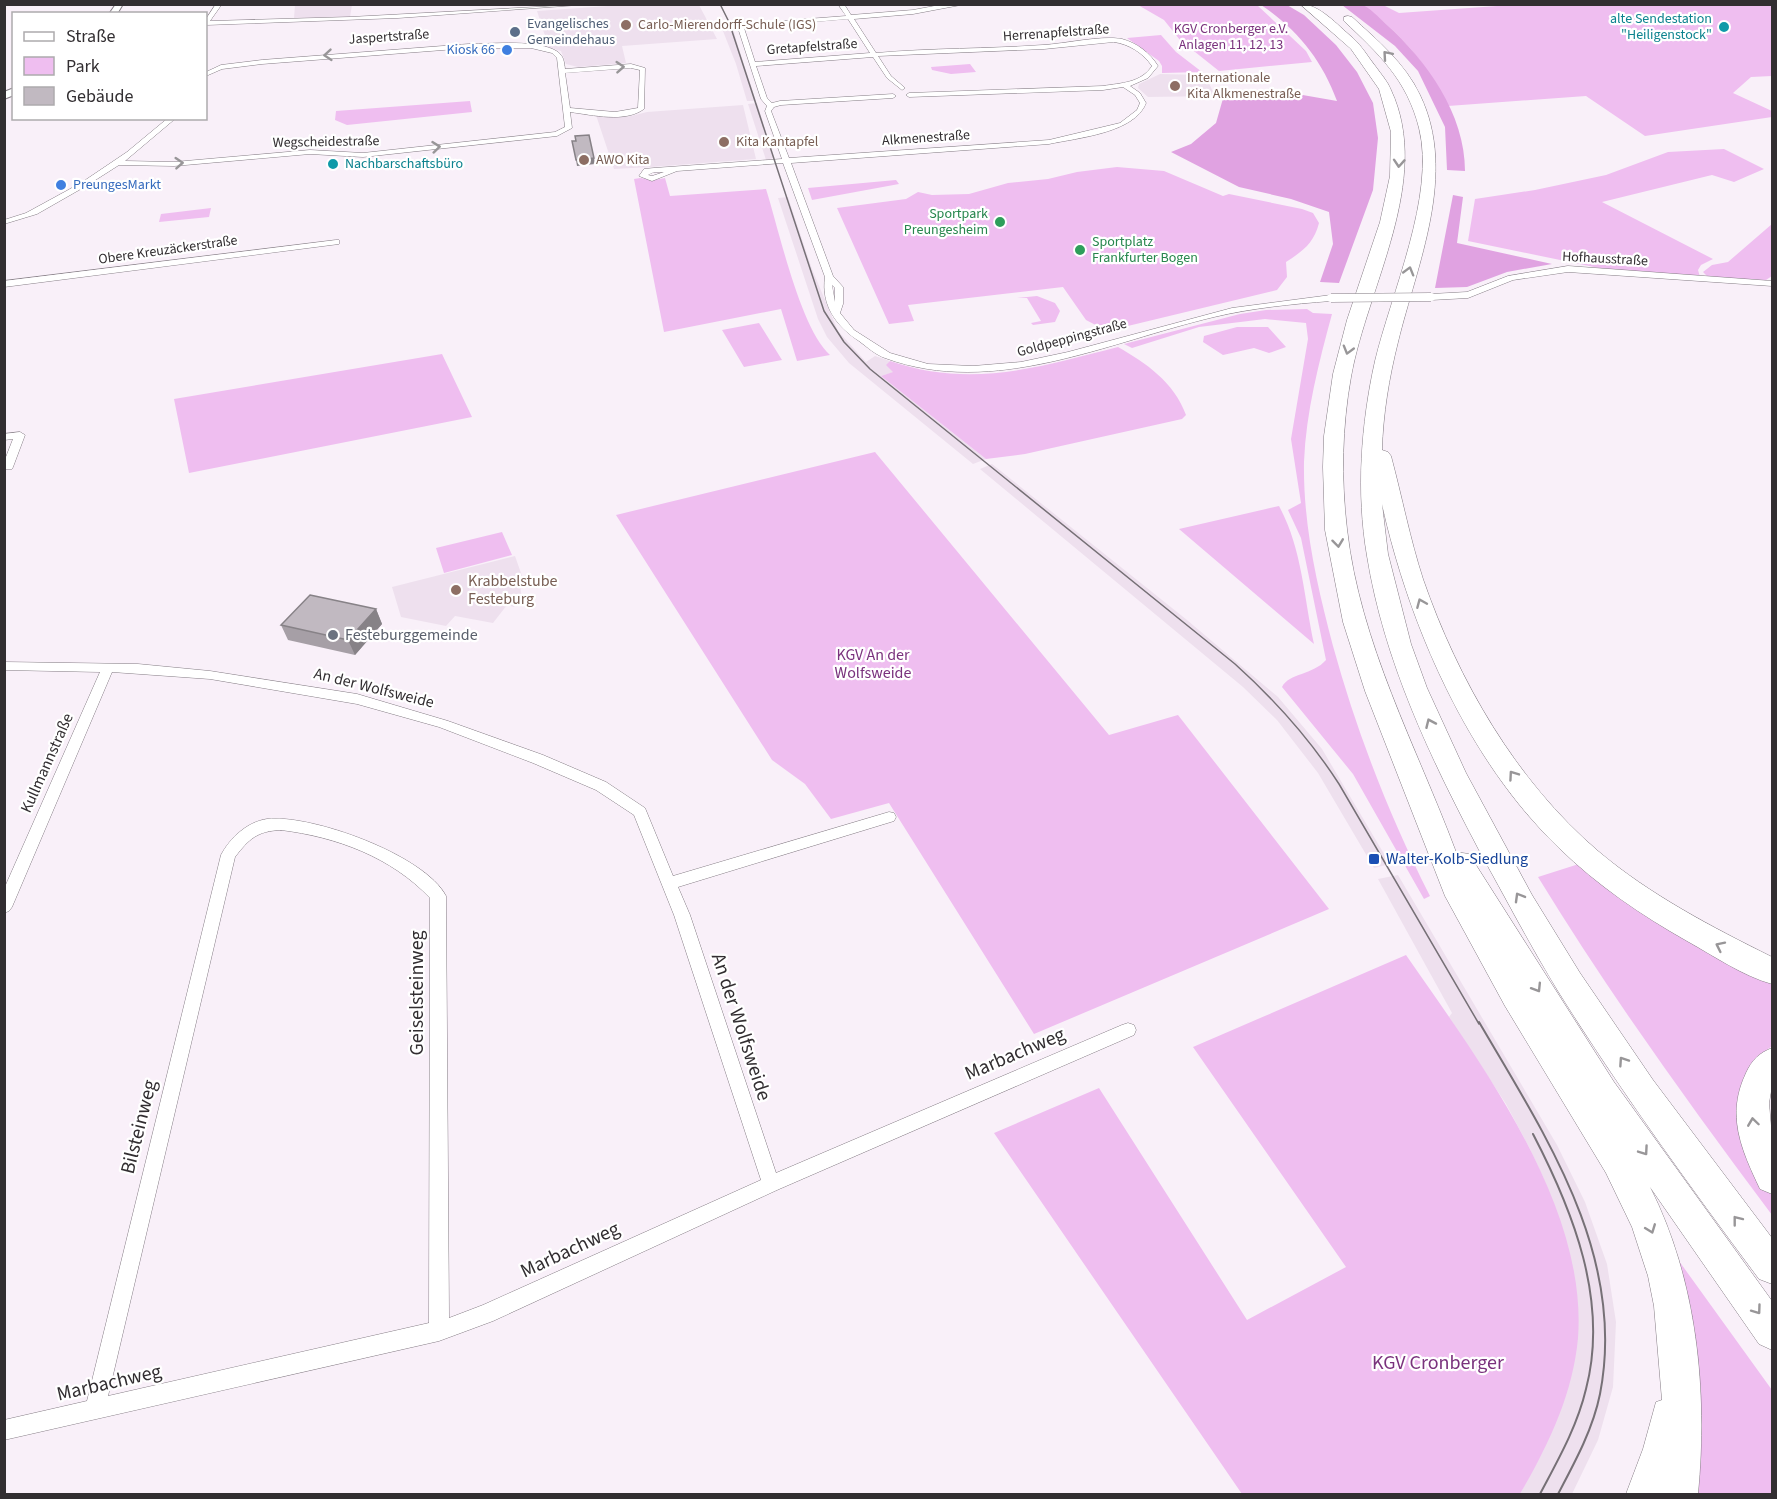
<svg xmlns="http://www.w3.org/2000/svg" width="1777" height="1499" font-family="'Source Sans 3',sans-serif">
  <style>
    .built { fill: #eee0ee }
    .green { fill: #efbef0 }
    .forest { fill: #e0a2e1 }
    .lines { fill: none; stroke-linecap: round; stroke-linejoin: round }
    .minor-casing { stroke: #857d85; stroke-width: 1 }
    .tertiary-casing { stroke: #857d85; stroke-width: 2 }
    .motorway-casing { stroke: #857d85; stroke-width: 1 }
    .minor { fill: #fff; fill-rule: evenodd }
    .tertiary { fill: #fff; fill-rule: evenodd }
    .motorway { fill: #fff; fill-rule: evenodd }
    .tram-far1 { stroke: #767076; stroke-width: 1.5 }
    .tram { stroke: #767076; stroke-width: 2 }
    .minor-bridge-casing { stroke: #857d85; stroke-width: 9; stroke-linecap: butt }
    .minor-bridge { stroke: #fff; stroke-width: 8 }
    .wall { fill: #a69fa6 }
    .shaded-wall { fill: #878287 }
    .building { fill: #c1b9c1; stroke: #878287; stroke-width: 1.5 }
    .oneway { stroke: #989698 }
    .education-dot { fill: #8d6e63; stroke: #fff; stroke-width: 2 }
    .culture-dot { fill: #0f9aa8; stroke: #fff; stroke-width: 2 }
    .service-dot { fill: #5c6f8a; stroke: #fff; stroke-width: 2 }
    .shop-dot { fill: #3f7fe0; stroke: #fff; stroke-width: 2 }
    .leisure-dot { fill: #2e9e5b; stroke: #fff; stroke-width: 2 }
    .worship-dot { fill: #6b7280; stroke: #fff; stroke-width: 2 }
    .transit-dot { fill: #1a4fb4; stroke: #fff; stroke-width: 2 }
    .labels { text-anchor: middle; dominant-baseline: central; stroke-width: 4.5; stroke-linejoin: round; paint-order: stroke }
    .far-culture-label { font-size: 14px; fill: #0d838f; stroke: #fff; text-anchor: end }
    .far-service-label { font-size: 14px; fill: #4e5e75; stroke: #fff; text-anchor: start }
    .far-education-label { font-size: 14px; fill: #785e54; stroke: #fff; text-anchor: start }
    .far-park-label { font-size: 14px; fill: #7a327d; stroke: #fff }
    .far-street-label { font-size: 14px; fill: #322e31; stroke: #fff }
    .far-shop-label { font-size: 14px; fill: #366cbe; stroke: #fff; text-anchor: end }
    .far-leisure-label { font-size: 14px; fill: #27864d; stroke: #fff; text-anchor: end }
    .education-label { font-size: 16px; fill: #785e54; stroke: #fff; text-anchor: start }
    .worship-label { font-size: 16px; fill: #5b616d; stroke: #fff; text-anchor: start }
    .park-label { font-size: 16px; fill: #7a327d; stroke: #fff }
    .street-label { font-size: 16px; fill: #322e31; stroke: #fff }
    .transit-label { font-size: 16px; fill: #164399; stroke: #fff; text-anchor: start }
    .near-street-label { font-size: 20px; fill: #322e31; stroke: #fff }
    .near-park-label { font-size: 20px; fill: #7a327d; stroke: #fff }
  </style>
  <rect width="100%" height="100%" fill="#f9f0f9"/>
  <path class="built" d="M636,4L699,5L717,39L622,46L626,63L578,67L566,64L561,51L536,44L546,39L537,11Z
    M295,5V4L352,5L350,17L294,18Z
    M732,25L738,46L756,101H747L736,64L721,26Z
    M1160,74L1205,75L1215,96L1148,97L1138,88L1139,84Z
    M757,103L774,158L766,160L748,104Z
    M743,105L756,159L650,167L614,169L596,115L627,117L647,112Z
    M788,197L812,269L838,331L866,362L875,356L890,361L887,365L894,372L881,376L986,459L973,464L849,363L827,337L818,319L778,198Z
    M992,464L1187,620L1278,697L1322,749L1390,864L1374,868L1318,773L1277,720L1243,687L980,469Z
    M515,556L522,576L513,579L516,586L520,585L521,593L514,607L507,605L493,623L455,616L446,626L401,617L392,587Z
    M1398,875L1557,1145L1585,1202L1607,1264L1616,1322L1613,1387L1598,1440L1572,1494H1520L1544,1449L1575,1286L1570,1258L1543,1177L1530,1149L1506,1104L1449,1017L1452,1013L1378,879Z"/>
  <path class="green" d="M1525,4L1772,5V76L1751,77L1733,93L1772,111V117L1645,136L1586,96L1448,106C1428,66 1399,29 1360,5H1383L1399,13Z
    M1138,5H1257L1306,51L1312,62L1219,71L1180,40L1164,20Z
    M1161,35L1176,52L1202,72L1162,73V66L1159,61L1127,38Z
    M970,64L976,72L951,74L932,70L931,67Z
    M470,101L472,112L347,125L335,120L336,111Z
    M1724,149L1764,169L1734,182L1712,175L1602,202L1713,259L1701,265L1698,270L1700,277L1599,268L1468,241L1475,199L1535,190L1606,175L1668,152Z
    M1117,167L1164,171L1223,196L1229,194L1302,209L1313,213L1319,223C1314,243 1303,251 1286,262L1287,277L1277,290L1107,331L1086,320L1063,287L908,305L914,321L889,324L837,208L906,199L918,192L932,195L969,194L1008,183L1048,179L1077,172Z
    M640,178L654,180L665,178L670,196L766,189C779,230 800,328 830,355L797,361L781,309L664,332L634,179Z
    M896,180L899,184L812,200L808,188Z
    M211,208L209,217L159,222L161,214Z
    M1772,224V276L1766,280L1713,278L1708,277L1703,272L1712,265L1728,262Z
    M1037,296L1055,303L1060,311L1055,322L1033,325L1031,323L1041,321L1027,298H1017Z
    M1307,309L1313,313L1332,314C1319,362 1306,412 1304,462C1303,525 1317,585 1333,646C1357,733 1389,815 1430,896L1424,899L1353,774L1282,687C1289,673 1313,675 1326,660L1301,538L1288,510L1301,503L1291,439L1308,339L1306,323L1265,319L1199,327L1132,348L1124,344L1240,314L1266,310Z
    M759,323L782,360L744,367L722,330Z
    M1237,327H1268L1286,347L1269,353L1254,348L1223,355L1203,342L1204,336Z
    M1118,347C1146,363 1174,382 1186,415L1182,419L1025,454L986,459L881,376L893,372L886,365L890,361C972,389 1038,367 1118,347Z
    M442,354L472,417L189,473L174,399Z
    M875,452L1109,735L1178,715L1329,909L1034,1034L889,803L831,819L805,784L772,760L616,515Z
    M1279,506C1302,548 1304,598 1314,644L1179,529Z
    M502,532L512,555L444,573L436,548Z
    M1582,863L1753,971L1772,979V1046L1760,1055L1749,1152L1772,1195V1215C1690,1105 1610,995 1538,877Z
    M1406,955C1478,1059 1588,1204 1578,1338C1573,1394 1548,1446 1520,1494H1242L994,1133L1099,1088L1247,1320L1346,1267L1193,1047Z
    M1679,1261L1772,1390V1494H1691L1695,1414L1691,1331Z"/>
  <path class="forest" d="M1261,5H1287L1304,15L1336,45L1357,72L1373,103L1378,138L1373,190L1339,283L1320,282L1333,244L1329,212L1291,199L1239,187L1171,152L1191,144L1216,123L1224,95L1274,90L1337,101C1322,60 1297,29 1261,5Z
    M1342,5C1347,4 1355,3 1360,4C1370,7 1379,18 1386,24C1427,61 1465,114 1465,171L1447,170L1445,127L1418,71L1395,46Z
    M1453,195L1463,197L1457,243L1552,264L1507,272L1467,287L1435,288Z"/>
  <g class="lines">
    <g class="minor-casing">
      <path id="minor" d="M216,4H222L210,21L350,17L592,4L398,18L206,25V19Z
        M838,4H844L851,15L913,10L945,4H966L913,14L854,19L876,53C932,48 987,49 1043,45C1064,44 1102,35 1122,39C1137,43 1150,53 1158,66L1148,78L1130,86L1140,93L1146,103C1135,133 1077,138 1049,144L791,163L833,276L843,287V304L840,313L854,330L890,353L928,364L973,366L1021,362L1068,352L1232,308L1331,295L1335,298L1331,301C1292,304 1252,308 1214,317C1108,342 994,398 885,358C876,355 867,347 859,341C836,326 821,305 825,277L783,163L677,171L652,181L639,176L644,169L654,168L782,159L765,111L767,106L761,99L738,28L743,24L846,16ZM848,19L870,53L755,62L744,28ZM1114,42C1129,44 1143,53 1152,66C1141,83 1121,83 1103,86L909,93L906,95L909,97L1103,90L1123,87L1135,95L1140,103L1137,110L1120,123L1049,140L789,158L771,111L774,107L781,105L893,98L896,96L893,94L780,101L772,103L767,98L756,66L873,57L887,78L902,90L905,88L891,76L878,56L1044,49ZM654,172H664L652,176L648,175ZM832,285L835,288V302Z
        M469,44C492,44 539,39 558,52C564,57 564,62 565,69L631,64L645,68L644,109C625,123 593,115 570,112L572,128L557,136L363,157L310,154L174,166L119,165L86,186L37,214L4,224V220L26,213L81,183L127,152L168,118H176L125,161L174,162L310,150L363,153L555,132L565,127L557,58L552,53L531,48H469L262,64L222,69L206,76V72L221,65L262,60ZM631,68L640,70L638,108L615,112L570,108L565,73Z
        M336,240H339V244L4,287V281Z
        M1568,266L1772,281V286L1568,272L1513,280L1468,298L1431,300L1427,297L1431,294L1467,292L1508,276Z
        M20,432L25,435L13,467L12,469H4V462L13,439L4,440V434Z
        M4,662L138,664L210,671L357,694L448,721L543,755L606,782L645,808L673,876L889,812L894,813L896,817L894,821L678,887L690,915L776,1173L1122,1025L1128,1023L1134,1025L1136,1030L1134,1035L777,1190L493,1321L439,1341L4,1440V1420L87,1401L221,855C230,838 247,822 267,819C311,814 425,855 446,896L449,1318L483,1305L761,1180L674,915L634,815L596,790L533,763L439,727L357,704L210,679L112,672L12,907L9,911L4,913V889L100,672L4,670ZM281,830C337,837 391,857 430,898L429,1323L108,1396L235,857C249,839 257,831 281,830Z"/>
    </g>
    <g class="tertiary-casing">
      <path id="tertiary" d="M116,4H123L117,14H109Z
        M14,88V95L4,99V92Z"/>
    </g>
    <g class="motorway-casing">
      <path id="motorway" d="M1300,4C1320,4 1337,25 1353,38C1362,46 1368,57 1376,67C1381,74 1388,82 1391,90C1433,180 1367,287 1351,377C1342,427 1341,478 1347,529C1360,644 1416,745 1456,852L1469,854L1614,1082L1772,1301V1350L1759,1344L1650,1187C1697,1280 1708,1391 1698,1494H1626L1643,1449L1656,1402L1662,1400L1654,1306L1648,1276L1632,1227L1606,1173L1505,1006L1445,896L1365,691L1343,622L1325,530L1323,467L1324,436L1333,374L1347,320L1380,222L1390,176L1391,132L1379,89L1351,49Z
        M1348,16L1352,17C1377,40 1405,63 1420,95C1458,174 1417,264 1398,342C1389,378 1383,414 1382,450L1388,452L1391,456C1402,497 1410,539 1423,579C1458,680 1516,781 1598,851C1650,895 1712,927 1772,957V984C1743,976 1714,956 1687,941C1641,915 1597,885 1559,848C1468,761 1409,625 1382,504L1388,554L1411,644L1427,688L1466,773L1532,895L1580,973L1653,1080L1772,1238V1284L1759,1279C1689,1185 1620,1090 1558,991C1530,945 1505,897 1479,850C1430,757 1384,661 1367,556C1356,492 1361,424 1375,361C1391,294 1436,195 1419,128C1407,80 1379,54 1344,21V17Z
        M1772,1048V1086L1769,1103L1772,1137V1194L1760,1189C1741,1149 1726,1115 1746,1073C1752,1060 1759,1053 1772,1048Z"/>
    </g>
    <use href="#minor" class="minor"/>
    <use href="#tertiary" class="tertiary"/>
    <use href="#motorway" class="motorway"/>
    <path class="tram-far1" d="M720,4L729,22L824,311L844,342L870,369L1235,664C1275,700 1310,739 1339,784L1479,1024"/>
    <path class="tram" d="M1479,1022C1545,1135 1627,1256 1600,1394C1593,1429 1575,1462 1558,1494
      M1533,1134C1573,1211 1609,1301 1586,1389C1577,1427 1558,1460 1540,1494"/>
    <g class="minor-bridge-casing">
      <path id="minor-bridge" d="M1331,298L1431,297"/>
    </g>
    <use href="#minor-bridge" class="minor-bridge"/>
  </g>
  <path class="wall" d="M376,609L382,624L355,655L288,640L281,625Z"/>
  <path class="shaded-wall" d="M594,158L595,164L577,166L576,160Z
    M376,609L382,624L355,655L348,640Z"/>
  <path class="building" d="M589,135L594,158L576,160L572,141H576L575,136Z
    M310,595L376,609L348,640L281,625Z"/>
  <defs><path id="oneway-chevron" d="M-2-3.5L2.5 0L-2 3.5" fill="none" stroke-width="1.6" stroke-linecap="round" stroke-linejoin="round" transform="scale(1.5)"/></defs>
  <g class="oneway">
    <use href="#oneway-chevron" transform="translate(328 55) rotate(175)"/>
    <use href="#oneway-chevron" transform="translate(1387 55) rotate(-131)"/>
    <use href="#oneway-chevron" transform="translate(620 67) rotate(-4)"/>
    <use href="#oneway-chevron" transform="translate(436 147) rotate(-6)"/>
    <use href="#oneway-chevron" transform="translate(179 163) rotate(-4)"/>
    <use href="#oneway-chevron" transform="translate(1399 163) rotate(94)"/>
    <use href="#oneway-chevron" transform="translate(1409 271) rotate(-74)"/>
    <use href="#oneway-chevron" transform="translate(1348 350) rotate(106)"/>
    <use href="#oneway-chevron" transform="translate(1338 543) rotate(83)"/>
    <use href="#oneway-chevron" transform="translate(1421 603) rotate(-113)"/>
    <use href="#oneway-chevron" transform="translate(1430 723) rotate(-114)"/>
    <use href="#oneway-chevron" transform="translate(1513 775) rotate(-125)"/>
    <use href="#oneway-chevron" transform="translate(1519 897) rotate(-120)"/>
    <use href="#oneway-chevron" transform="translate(1720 946) rotate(-154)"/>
    <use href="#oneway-chevron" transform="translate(1537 988) rotate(58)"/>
    <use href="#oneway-chevron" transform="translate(1623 1061) rotate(-124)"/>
    <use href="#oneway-chevron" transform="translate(1753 1122) rotate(-98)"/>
    <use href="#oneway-chevron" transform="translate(1644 1151) rotate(55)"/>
    <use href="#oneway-chevron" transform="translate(1737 1220) rotate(-128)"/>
    <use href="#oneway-chevron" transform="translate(1651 1229) rotate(69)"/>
    <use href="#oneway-chevron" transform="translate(1757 1310) rotate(54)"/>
  </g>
  <g class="education-dot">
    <circle cx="626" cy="25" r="6"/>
    <circle cx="1175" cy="86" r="6"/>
    <circle cx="724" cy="142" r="6"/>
    <circle cx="584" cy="160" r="6"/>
    <circle cx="456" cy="590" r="6"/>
  </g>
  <g class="culture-dot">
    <circle cx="1724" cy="27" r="6"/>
    <circle cx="333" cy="164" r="6"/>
  </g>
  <circle class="service-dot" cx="515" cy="32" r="6"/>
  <g class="shop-dot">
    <circle cx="507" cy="50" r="6"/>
    <circle cx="61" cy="185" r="6"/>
  </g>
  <g class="leisure-dot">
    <circle cx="1000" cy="222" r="6"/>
    <circle cx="1080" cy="250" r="6"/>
  </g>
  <circle class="worship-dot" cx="333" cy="635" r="6"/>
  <rect class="transit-dot" x="1368" y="853" width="12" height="12" rx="3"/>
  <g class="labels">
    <g class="far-culture-label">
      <text x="1712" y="19">alte Sendestation<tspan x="1712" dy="16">"Heiligenstock"</tspan></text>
      <text x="345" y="164" text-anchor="start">Nachbarschaftsbüro</text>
    </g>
    <g class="far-service-label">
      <text x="527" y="24">Evangelisches<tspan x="527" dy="16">Gemeindehaus</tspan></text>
    </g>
    <g class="far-education-label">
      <text x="638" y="25">Carlo-Mierendorff-Schule (IGS)</text>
      <text x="1187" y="78">Internationale<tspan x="1187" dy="16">Kita Alkmenestraße</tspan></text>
      <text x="736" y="142">Kita Kantapfel</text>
      <text x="596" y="160">AWO Kita</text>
    </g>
    <g class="far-park-label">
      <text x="1231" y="29">KGV Cronberger e.V.<tspan x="1231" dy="16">Anlagen 11, 12, 13</tspan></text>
    </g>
    <g class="far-street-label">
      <text transform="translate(1056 33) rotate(-4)">Herrenapfelstraße</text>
      <text transform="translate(389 37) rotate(-4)">Jaspertstraße</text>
      <text transform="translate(812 47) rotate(-4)">Gretapfelstraße</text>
      <text transform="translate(926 138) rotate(-4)">Alkmenestraße</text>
      <text transform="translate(326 142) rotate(-1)">Wegscheidestraße</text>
      <text transform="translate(168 250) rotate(-8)">Obere Kreuzäckerstraße</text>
      <text transform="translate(1605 259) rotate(3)">Hofhausstraße</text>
      <text transform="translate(1072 338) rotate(-15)">Goldpeppingstraße</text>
    </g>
    <g class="far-shop-label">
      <text x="495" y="50">Kiosk 66</text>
      <text x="73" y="185" text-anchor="start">PreungesMarkt</text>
    </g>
    <g class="far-leisure-label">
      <text x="988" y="214">Sportpark<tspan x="988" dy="16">Preungesheim</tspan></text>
      <text x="1092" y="242" text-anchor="start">Sportplatz<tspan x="1092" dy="16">Frankfurter Bogen</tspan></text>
    </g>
    <g class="education-label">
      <text x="468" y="581">Krabbelstube<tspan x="468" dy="18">Festeburg</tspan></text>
    </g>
    <g class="worship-label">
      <text x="345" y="635">Festeburggemeinde</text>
    </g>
    <g class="park-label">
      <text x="873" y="655">KGV An der<tspan x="873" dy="18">Wolfsweide</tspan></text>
    </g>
    <g class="street-label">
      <text transform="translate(374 688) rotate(14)">An der Wolfsweide</text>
      <text transform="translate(47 763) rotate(-66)">Kullmannstraße</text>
    </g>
    <g class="transit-label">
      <text x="1386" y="859">Walter-Kolb-Siedlung</text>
    </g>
    <g class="near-street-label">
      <text transform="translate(417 993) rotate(-90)">Geiselsteinweg</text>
      <text transform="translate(741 1027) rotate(72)">An der Wolfsweide</text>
      <text transform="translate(1015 1054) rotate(-23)">Marbachweg</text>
      <text transform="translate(139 1127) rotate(-76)">Bilsteinweg</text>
      <text transform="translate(570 1250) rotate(-25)">Marbachweg</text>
      <text transform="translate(109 1383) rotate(-13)">Marbachweg</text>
    </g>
    <g class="near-park-label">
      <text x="1438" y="1363">KGV Cronberger</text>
    </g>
  </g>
  <rect width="1777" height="1499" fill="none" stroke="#322e31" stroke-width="12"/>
  <rect x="12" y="12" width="195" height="108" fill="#ffffff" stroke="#adabad" stroke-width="1.5"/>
  <rect x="24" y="32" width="30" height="9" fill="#ffffff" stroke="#adabad" stroke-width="1.5"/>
  <text x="66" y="42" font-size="18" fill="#322e31">Straße</text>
  <rect x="24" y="57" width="30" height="18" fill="#efbef0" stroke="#adabad" stroke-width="1.5"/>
  <text x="66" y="72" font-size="18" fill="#322e31">Park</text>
  <rect x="24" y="87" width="30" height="18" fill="#c1b9c1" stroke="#adabad" stroke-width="1.5"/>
  <text x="66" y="102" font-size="18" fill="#322e31">Gebäude</text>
</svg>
